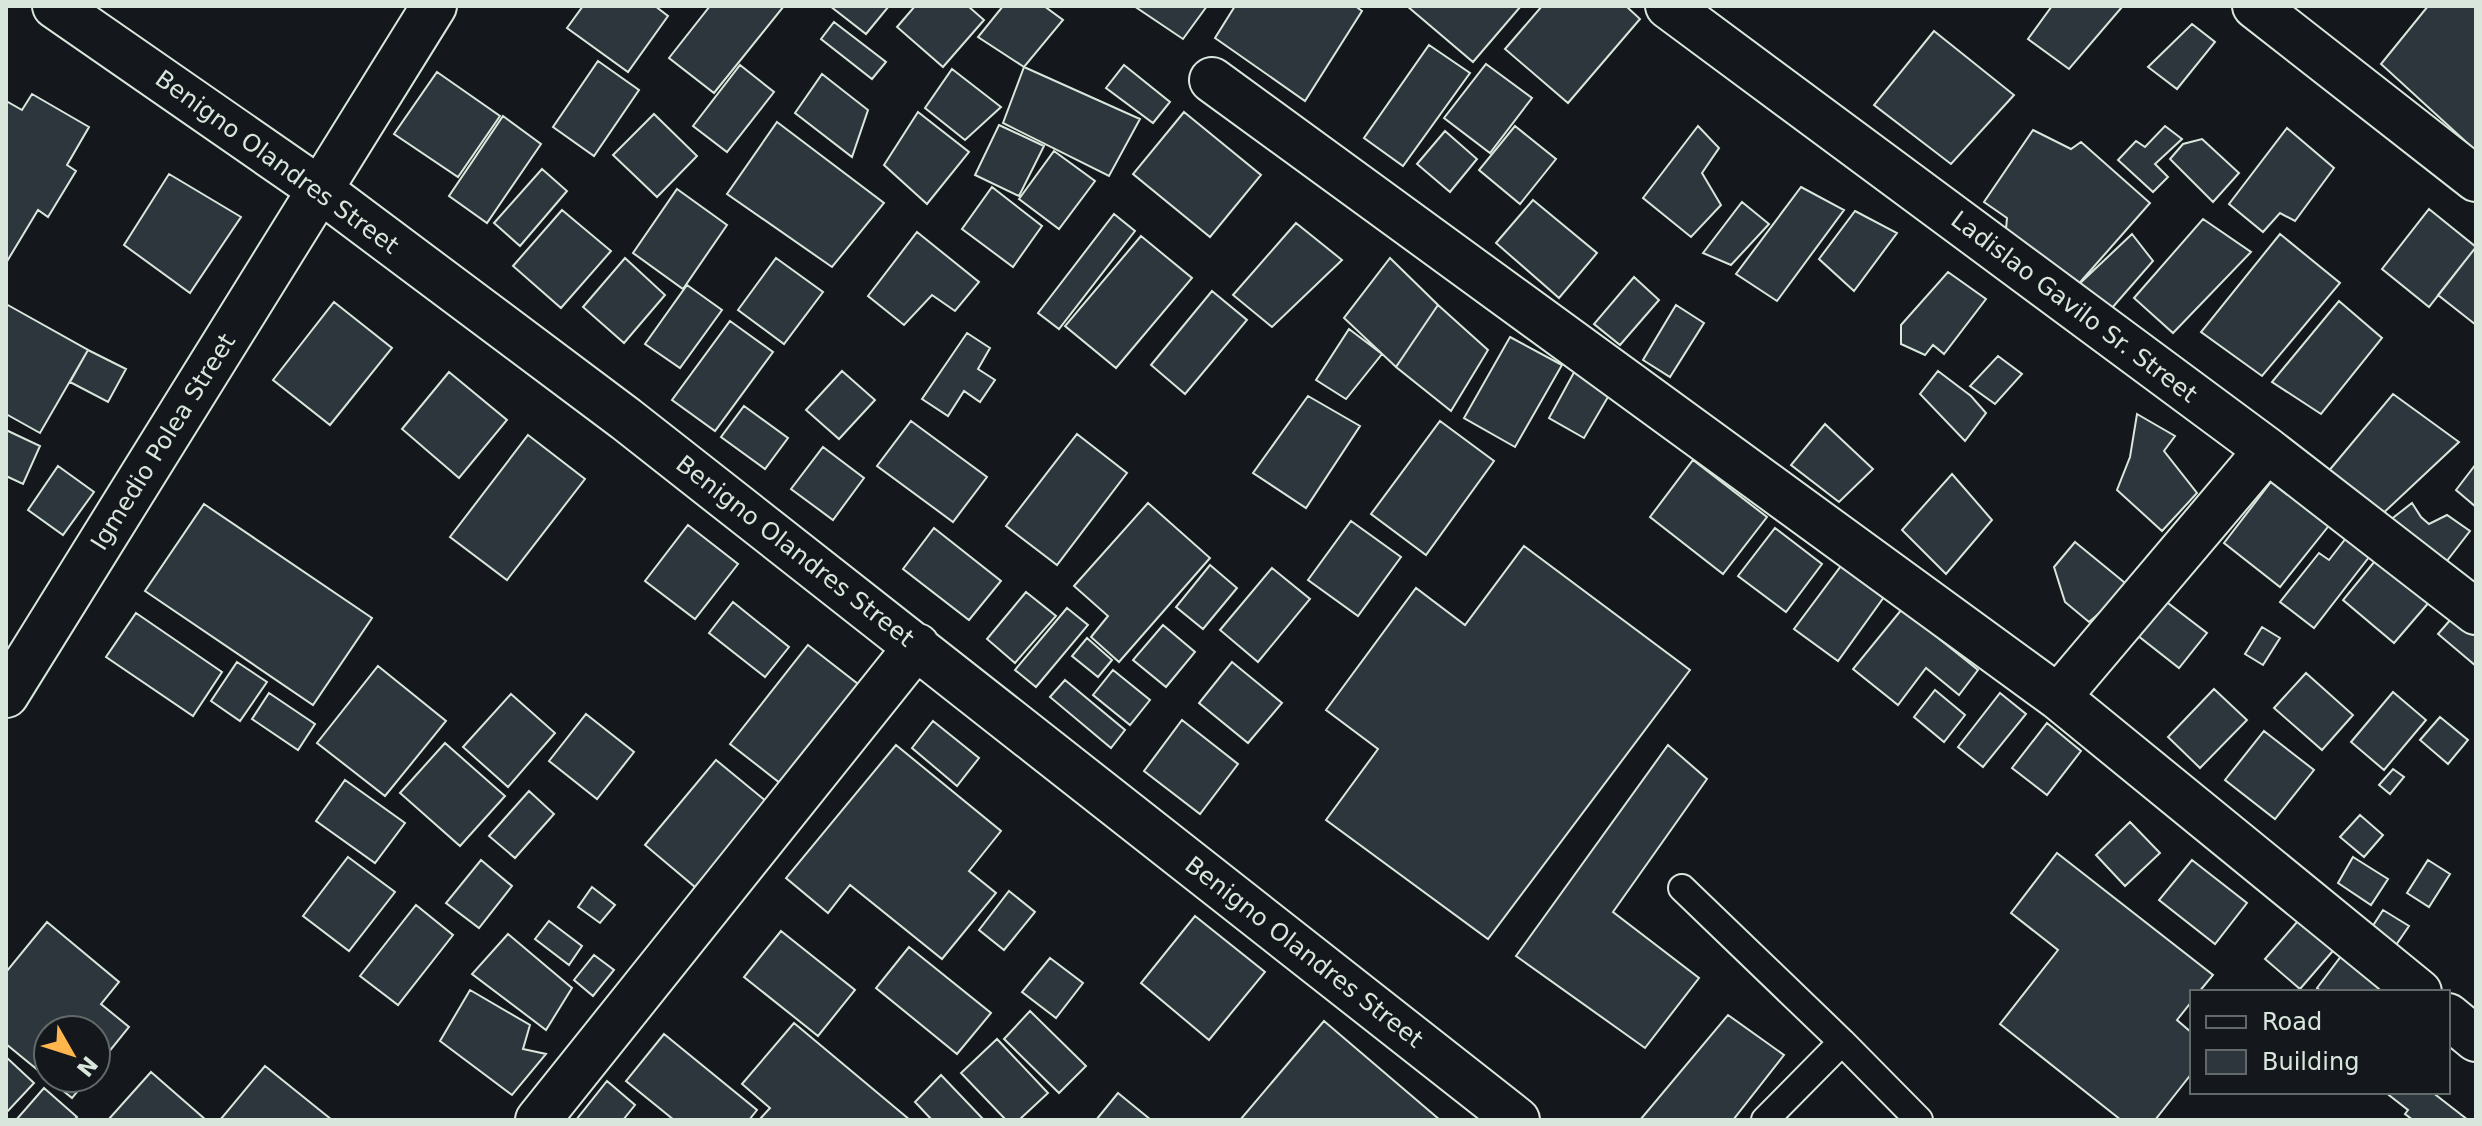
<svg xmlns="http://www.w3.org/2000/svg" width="2482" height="1126" font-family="'DejaVu Sans',sans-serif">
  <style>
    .building { fill: #2c363c; stroke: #d8e6dc; stroke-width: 2 }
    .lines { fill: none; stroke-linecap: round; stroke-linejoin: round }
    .service-casing { stroke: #d8e6dc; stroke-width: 30 }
    .minor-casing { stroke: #d8e6dc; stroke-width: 48 }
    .service { stroke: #14181c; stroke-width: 26 }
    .minor { stroke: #14181c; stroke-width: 44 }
    .labels { text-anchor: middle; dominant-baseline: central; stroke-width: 6; stroke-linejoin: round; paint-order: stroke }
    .street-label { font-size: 24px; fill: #d8e6dc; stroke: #14181c }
  </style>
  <rect width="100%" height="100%" fill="#14181c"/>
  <path class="building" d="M583,6H655L668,16L628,72L567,28Z
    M710,6H784L714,93L669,58Z
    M830,6H889L866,34Z
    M915,6H968L984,20L943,67L897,27Z
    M1003,6H1044L1063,20L1024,67L978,37Z
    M1134,6H1207L1183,39Z
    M1235,6H1355L1362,11L1305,101L1215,38Z
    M1407,6H1521L1473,62Z
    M1542,6H1626L1640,19L1568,103L1505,49Z
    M2052,6H2121L2122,7L2069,69L2028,39Z
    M2428,6H2476V151L2381,64Z
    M834,22L886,62L872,79L821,39Z
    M2192,24L2215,42L2177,89L2148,67Z
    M1934,31L2014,95L1951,164L1874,105Z
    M1429,45L1470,73L1403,166L1364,138Z
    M598,61L639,90L594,156L553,127Z
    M1486,64L1532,98L1490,153L1444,118Z
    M740,65L774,92L727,152L693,126Z
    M1124,65L1170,102L1153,123L1106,88Z
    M1024,67L1140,119L1109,176L1003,123Z
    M952,69L1001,107L965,140L925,108Z
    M437,72L500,116L458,177L394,134Z
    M822,74L868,110L852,157L795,113Z
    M32,94L89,127L67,165L76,171L48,217L38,210L6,263V101L22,110Z
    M918,112L969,152L927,204L884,165Z
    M1184,112L1261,175L1210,237L1133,174Z
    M654,114L697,156L657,197L613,155Z
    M503,116L541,144L487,223L449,196Z
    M777,122L884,203L832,267L727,194Z
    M999,125L1044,146L1019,196L975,175Z
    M1515,126L1556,159L1520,204L1479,170Z
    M1698,126L1719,148L1702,173L1721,205L1691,237L1643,198Z
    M2165,126L2182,139L2155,164L2168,177L2153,192L2118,160L2136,141L2145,147Z
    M2287,128L2334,168L2295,221L2280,213L2263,232L2229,204Z
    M2033,130L2071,149L2081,142L2150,203L2075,288L2006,229L2007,218L1984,202Z
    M1445,131L1477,159L1450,192L1417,164Z
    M2202,139L2239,173L2213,202L2170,159L2183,144Z
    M1054,151L1095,181L1059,229L1019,199Z
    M542,169L567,191L520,246L494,223Z
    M169,174L241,217L190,293L124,245Z
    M992,187L1042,226L1013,267L962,229Z
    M1801,187L1844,210L1777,301L1736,274Z
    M677,189L727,225L683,289L633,253Z
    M1533,200L1597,253L1559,298L1496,243Z
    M1742,202L1769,224L1731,265L1703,253Z
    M2429,209L2476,247L2429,307L2382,269Z
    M562,210L611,251L561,308L513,266Z
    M1855,211L1897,233L1854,291L1819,259Z
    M1114,214L1135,231L1059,329L1038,313Z
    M2203,219L2251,252L2173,333L2134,298Z
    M1296,223L1342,260L1272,327L1233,295Z
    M917,232L979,282L955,311L932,295L904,325L868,296Z
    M2132,234L2153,261L2105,316L2075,288Z
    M2280,234L2340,283L2262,376L2201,332Z
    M1141,236L1192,278L1116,368L1065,326Z
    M2476,247V325L2438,295Z
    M625,258L665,295L624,343L583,307Z
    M776,258L823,292L784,344L738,310Z
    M1390,258L1438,305L1396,367L1344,318Z
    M1948,272L1986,299L1944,354L1933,345L1925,355L1901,344V325Z
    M1634,277L1659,300L1620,345L1594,324Z
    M687,285L722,310L680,368L645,344Z
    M1212,291L1247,320L1185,394L1151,365Z
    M2339,301L2382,338L2321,414L2272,382Z
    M334,302L392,348L330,425L273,380Z
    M6,304L88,350L40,433L6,414Z
    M1438,305L1488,350L1451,411L1396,367Z
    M1676,305L1704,323L1670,377L1643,360Z
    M730,321L773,352L715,431L672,400Z
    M1349,329L1382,354L1346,399L1316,380Z
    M967,333L990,348L978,369L995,380L980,402L964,391L948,416L922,399Z
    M1510,337L1562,365L1515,447L1464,418Z
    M88,350L126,369L108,402L70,382Z
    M1998,356L2022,374L1995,404L1970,386Z
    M1578,365L1615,385L1584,438L1549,418Z
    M842,371L875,400L839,439L806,410Z
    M1938,371L1971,396L1986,413L1965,441L1920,394Z
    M449,372L507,420L459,478L402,429Z
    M2393,394L2459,442L2378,518L2327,473Z
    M1308,396L1360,426L1306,508L1253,473Z
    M744,406L788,438L765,469L721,437Z
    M2137,414L2175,436L2164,451L2197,493L2162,531L2117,490L2130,457Z
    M911,421L987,477L953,522L877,466Z
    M1440,421L1494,461L1426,555L1371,514Z
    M1825,424L1873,469L1839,502L1791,465Z
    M6,430L40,446L23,484L6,476Z
    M1077,434L1127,473L1057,565L1006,526Z
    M528,435L585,479L507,580L450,537Z
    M823,447L864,478L833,520L791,489Z
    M1693,460L1767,517L1723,574L1650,517Z
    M2476,464V507L2456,490Z
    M58,466L94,492L63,535L28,510Z
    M1952,474L1992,520L1946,574L1902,530Z
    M2274,478L2331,523L2280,587L2224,543Z
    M1148,503L1210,558L1119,662L1091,637L1108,616L1074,586Z
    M2412,503L2421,517L2429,524L2447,515L2470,531L2436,575L2385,524Z
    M204,504L372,618L313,705L145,591Z
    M1351,521L1401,557L1358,616L1308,580Z
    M688,525L738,564L695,619L645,581Z
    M934,528L1001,581L969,620L903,569Z
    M1775,528L1822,564L1786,612L1738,576Z
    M2350,533L2373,552L2314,628L2280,602L2319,553L2329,560Z
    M2075,542L2130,587L2089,622L2065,602L2054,567Z
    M1524,546L1690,670L1488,939L1326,820L1378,749L1326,710L1416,588L1465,625Z
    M2379,556L2431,600L2394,643L2343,600Z
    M1210,565L1237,588L1203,629L1176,607Z
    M1841,566L1884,597L1838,661L1794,629Z
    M1272,568L1310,599L1258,662L1220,630Z
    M1026,592L1056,616L1015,663L987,639Z
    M2164,600L2207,633L2179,668L2137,635Z
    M733,602L789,647L765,677L709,633Z
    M1067,608L1088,625L1036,687L1015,670Z
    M1902,609L1978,670L1959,695L1926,668L1898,705L1853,669Z
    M2458,611L2476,627V666L2438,634Z
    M136,613L222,672L193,716L106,657Z
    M1163,625L1195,652L1166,687L1133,660Z
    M2262,627L2280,638L2263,665L2245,654Z
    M1087,638L1112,660L1098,677L1072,656Z
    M808,645L858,684L780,783L730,744Z
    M237,662L267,682L240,721L211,701Z
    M1232,662L1282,703L1248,743L1199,703Z
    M378,666L446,721L385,796L317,743Z
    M1113,670L1150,700L1130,725L1093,695Z
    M2306,673L2353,715L2322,750L2274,708Z
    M1065,680L1125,730L1111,748L1050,697Z
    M2214,689L2247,720L2200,768L2168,737Z
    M1935,690L1965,715L1944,742L1914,717Z
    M2393,692L2426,720L2384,770L2351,742Z
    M269,693L315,724L298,750L252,719Z
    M2000,693L2026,714L1983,767L1958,747Z
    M511,694L555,733L508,787L463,747Z
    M586,714L634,752L597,799L549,761Z
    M2440,717L2468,740L2448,764L2420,740Z
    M1182,720L1238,764L1200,814L1144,771Z
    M933,721L979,758L957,786L912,748Z
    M2047,723L2081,751L2047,795L2012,768Z
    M2264,731L2314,770L2275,819L2225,780Z
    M445,743L505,796L460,846L400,793Z
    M896,745L1001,831L969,871L996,893L942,959L850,885L828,913L786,878Z
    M1668,745L1707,779L1613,912L1699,978L1645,1048L1516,956Z
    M716,760L767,802L695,887L645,845Z
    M2393,769L2404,777L2390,794L2379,785Z
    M345,780L405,823L375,863L316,821Z
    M529,791L554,814L515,858L489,836Z
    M2360,815L2383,835L2364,857L2340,837Z
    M2130,822L2160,853L2125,886L2096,855Z
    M2057,853L2213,975L2199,992H2192V1001L2177,1020L2192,1033V1073L2155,1120H2121L2000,1024L2058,950L2011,913Z
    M348,857L395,892L349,951L303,916Z
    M2353,857L2388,879L2371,905L2338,883Z
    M481,860L512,886L479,928L446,903Z
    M2192,860L2247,903L2215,944L2159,900Z
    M2428,860L2450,874L2429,907L2407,893Z
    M592,887L615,905L600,923L578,907Z
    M1009,891L1035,912L1004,950L979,930Z
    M416,905L453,935L398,1005L360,976Z
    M2383,910L2409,926L2392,951L2367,935Z
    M2304,914L2338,945L2300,989L2265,959Z
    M1195,916L1265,972L1209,1040L1141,983Z
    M549,921L582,946L569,965L535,939Z
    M47,922L119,982L101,1004L129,1027L96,1068V1030H48V1078H88L72,1098L6,1044V972Z
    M781,931L855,990L818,1036L744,977Z
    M508,934L572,988L546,1030L472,974Z
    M909,947L991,1013L957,1054L876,988Z
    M594,955L614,970L593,996L574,980Z
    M2342,955L2389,992H2322L2317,988Z
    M1050,958L1083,983L1056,1018L1022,992Z
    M470,990L530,1025L523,1049L546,1054L512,1095L440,1041Z
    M1030,1011L1086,1066L1059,1093L1004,1039Z
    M1728,1015L1784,1055L1733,1120H1640Z
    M1324,1021L1440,1120H1240Z
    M794,1023L910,1120H759L770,1108L742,1084Z
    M664,1034L757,1110L749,1120H674L626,1081Z
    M997,1039L1048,1093L1019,1120H1006L961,1073Z
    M6,1057L34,1083L6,1113Z
    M265,1066L332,1120H220Z
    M151,1072L206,1120H108Z
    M941,1075L984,1120H932L915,1102Z
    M607,1081L635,1105L623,1120H576Z
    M44,1088L77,1117L74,1120H16Z
    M2385,1092H2432L2468,1120H2413L2405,1114L2408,1110Z
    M1118,1093L1151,1120H1096Z"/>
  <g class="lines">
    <g class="service-casing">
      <path id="service" d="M1682,888L1842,1042L1919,1120
        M1765,1120L1842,1042"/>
    </g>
    <g class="minor-casing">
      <path id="minor" d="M55,6L319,189L626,419L1517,1120
        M1668,6L2267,450L2476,612
        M2255,6L2476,179
        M1212,80L2058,697L2419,992
        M6,695L434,6
        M2058,697L2267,450
        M2448,1016L2476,1039
        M538,1120L917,646"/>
    </g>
    <use href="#service" class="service"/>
    <use href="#minor" class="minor"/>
  </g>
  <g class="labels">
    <g class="street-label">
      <text transform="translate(277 162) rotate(36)">Benigno Olandres Street</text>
      <text transform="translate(2074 307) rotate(37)">Ladislao Gavilo Sr. Street</text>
      <text transform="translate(163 442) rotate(-58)">Igmedio Polea Street</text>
      <text transform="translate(795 551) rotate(38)">Benigno Olandres Street</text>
      <text transform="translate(1304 952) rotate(38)">Benigno Olandres Street</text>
    </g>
  </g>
  <rect width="2482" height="1126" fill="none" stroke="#d8e6dc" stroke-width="16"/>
  <rect x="2190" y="990" width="260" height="104" fill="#14181c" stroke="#626a69" stroke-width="2"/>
  <rect x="2206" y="1016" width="40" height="12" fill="#14181c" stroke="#626a69" stroke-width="2"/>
  <text x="2262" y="1030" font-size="24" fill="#d8e6dc">Road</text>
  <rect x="2206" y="1050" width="40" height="24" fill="#2c363c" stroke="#626a69" stroke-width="2"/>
  <text x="2262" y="1070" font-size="24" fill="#d8e6dc">Building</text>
  <g transform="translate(72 1054) rotate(129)"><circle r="38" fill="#14181c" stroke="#626a69" stroke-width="2"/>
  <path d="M0-6L14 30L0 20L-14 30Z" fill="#ffb74d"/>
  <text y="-12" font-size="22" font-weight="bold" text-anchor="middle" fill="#d8e6dc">N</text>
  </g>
</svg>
